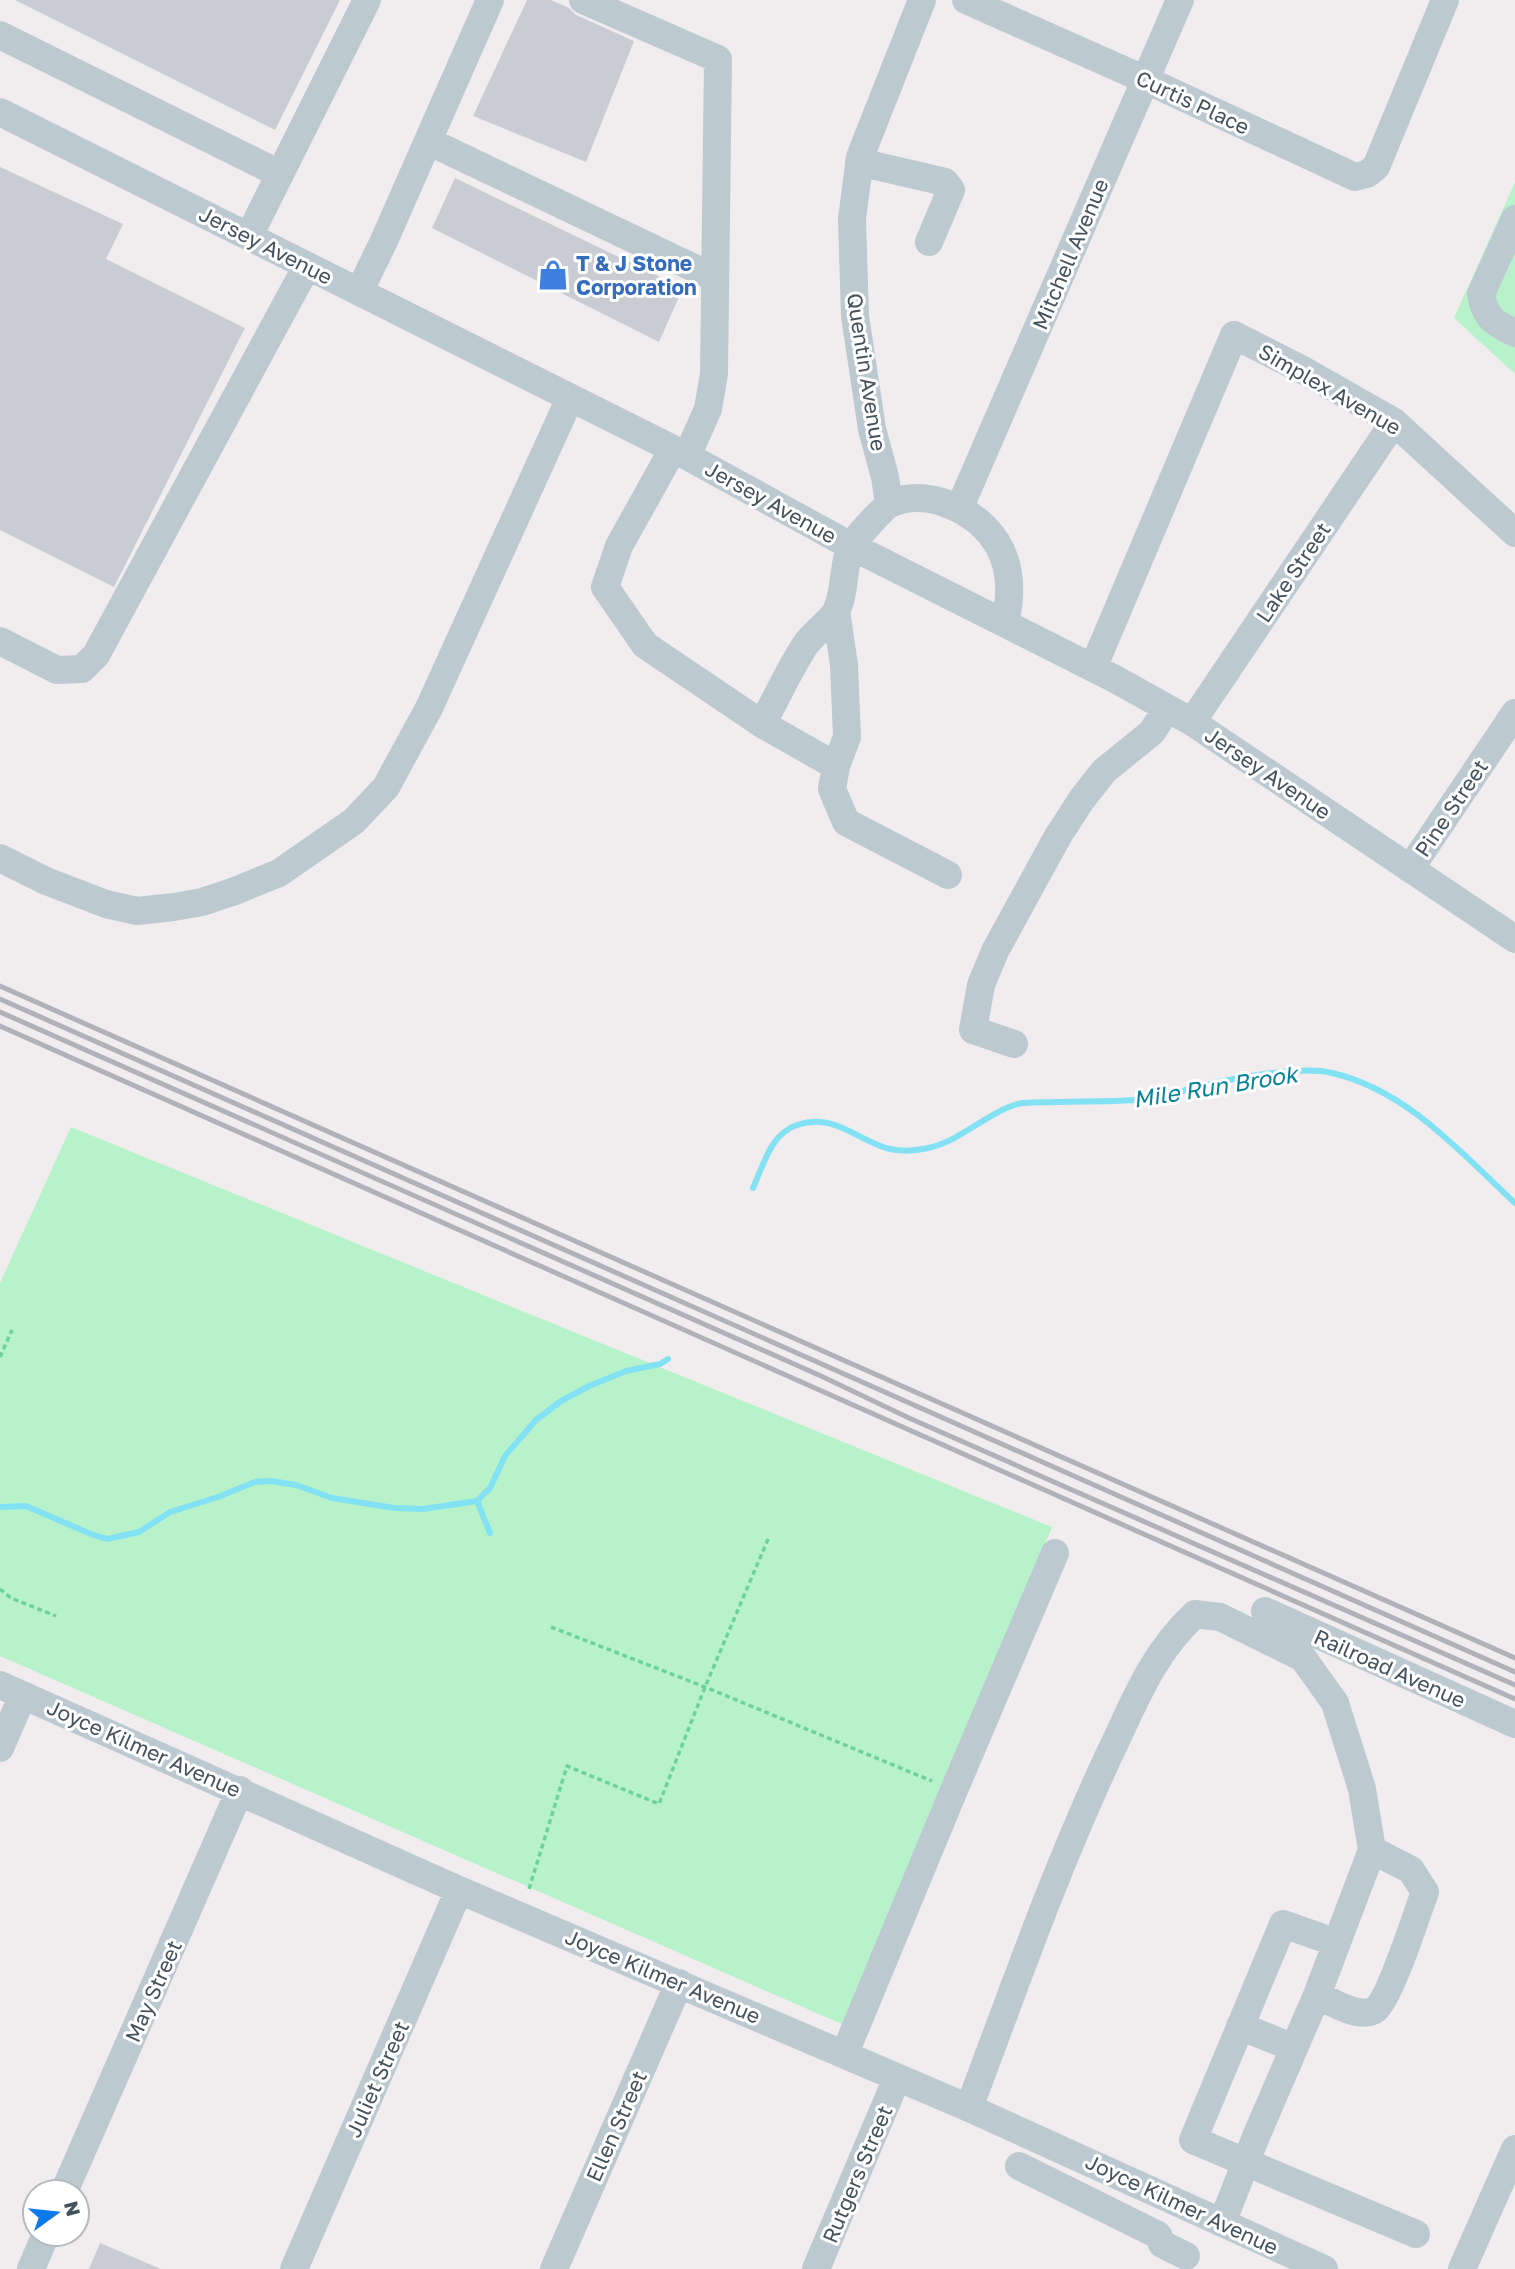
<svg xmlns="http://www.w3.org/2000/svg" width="1515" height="2269" font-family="'Golos Text',sans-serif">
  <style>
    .green { fill: #b8f2cb }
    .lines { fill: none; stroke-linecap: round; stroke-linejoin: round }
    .stream { stroke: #82e1f2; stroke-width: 6 }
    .building { fill: #c9cdd3 }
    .path { stroke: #6ed29b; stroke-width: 3.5; stroke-dasharray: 5 3.5; stroke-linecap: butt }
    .minor { stroke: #bdc9d1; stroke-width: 28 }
    .rail { stroke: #afb3b9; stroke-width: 5 }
    .labels { text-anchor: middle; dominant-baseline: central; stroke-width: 6; stroke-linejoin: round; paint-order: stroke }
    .street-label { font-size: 21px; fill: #44525c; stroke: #fff }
    .shop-label { font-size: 21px; font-weight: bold; fill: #366cbe; stroke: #fff; text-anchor: start }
    .water-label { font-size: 23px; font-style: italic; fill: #04829a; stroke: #fff }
  </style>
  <rect width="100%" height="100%" fill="#f1edee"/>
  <path class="green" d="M1515,182V374L1454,318Z
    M71,1127L1052,1527L844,2025L0,1656V1283Z"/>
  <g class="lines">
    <path class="stream" d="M753,1188C763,1166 771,1133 797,1125C834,1113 854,1138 886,1148C900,1152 915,1151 928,1148C961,1141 986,1113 1018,1104C1030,1101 1044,1103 1055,1102C1087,1101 1119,1102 1150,1099C1166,1098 1181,1091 1196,1087C1230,1079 1299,1065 1332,1073C1407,1090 1461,1153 1515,1203
      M477,1501L490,1533
      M0,1507L26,1506L91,1534L107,1539L139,1532L170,1512L218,1497L255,1482L271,1481L296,1485L332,1498L394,1508L423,1509L477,1501L490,1488L505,1456L536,1420L561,1401L589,1386L626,1371L660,1364L668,1359"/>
  </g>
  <path class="building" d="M15,0H340L275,130Z
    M527,0H551L569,8L576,15L634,41L586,162L473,116Z
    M0,167L123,224L106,259L245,328L114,587L0,530Z
    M455,178L683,288L659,342L432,228Z
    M100,2243L161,2269H89Z"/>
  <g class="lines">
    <path class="path" d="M0,1357L12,1330
      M0,1589L11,1598L56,1616
      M551,1627L705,1687L932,1781
      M529,1889L567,1766L659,1804L705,1687L769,1537"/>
    <path class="minor" d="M583,0L718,59L714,374L708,409L687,456
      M966,0L1146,80L1355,177L1367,174L1376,167L1445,0
      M0,35L280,174
      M0,112L687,456L851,546L1115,679L1192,722L1515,939
      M428,141L715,278
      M859,162L945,182L951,190L929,242
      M1515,219L1481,294C1485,318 1494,323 1515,333
      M249,236L367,0
      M359,292L383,243L490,0
      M673,449L619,546L605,587L645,645L762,724C777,698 789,669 806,644C814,633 827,624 835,613C846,596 842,563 852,545C857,537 884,506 892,503C923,490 963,505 985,528C1011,554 1013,589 1005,623
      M889,504L885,477L872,429L855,316L852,219L860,157L922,0
      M959,509L1180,0
      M836,611L844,665L847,737L836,766L832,789L846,822L948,875
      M0,641L57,670L82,669L96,655L307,266
      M1093,668L1234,335L1301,369L1394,422L1515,533
      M1192,722L1394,422
      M762,724L836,766
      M0,858L46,881L106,904L137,911L174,907L202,902L235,891L279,873L354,821L386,787L429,708L570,398
      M1410,869L1515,713
      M1014,1044L973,1030L981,985L995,951L1058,836L1082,799L1104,771L1152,732L1167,708
      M1265,1611L1515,1724
      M0,1685L459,1890L969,2108L1324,2269
      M0,1748L23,1695
      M1337,1943L1283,1924L1193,2140L1416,2234
      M1317,1995C1332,2002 1357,2018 1373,2011C1389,2003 1417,1913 1425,1892L1411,1870L1372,1850
      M1240,2026L1294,2048
      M845,2053L954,1790L1055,1553
      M969,2108C1014,1988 1056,1868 1110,1753C1135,1701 1152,1654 1195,1614L1220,1617L1303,1658L1335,1703L1362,1789L1372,1850L1317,1995L1257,2134L1222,2223
      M1019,2166L1158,2235L1162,2244L1186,2256
      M64,2192L240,1790
      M31,2269L46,2234
      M294,2269L459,1890
      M554,2269L679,1983
      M816,2269L897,2078
      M1462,2269L1515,2149"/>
    <path class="rail" d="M0,986L1515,1658
      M0,999L1515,1672
      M0,1012L821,1376L909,1418L1515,1685
      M0,1026L1515,1699"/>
  </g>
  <defs>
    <g id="shop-bare" transform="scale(2.415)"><path d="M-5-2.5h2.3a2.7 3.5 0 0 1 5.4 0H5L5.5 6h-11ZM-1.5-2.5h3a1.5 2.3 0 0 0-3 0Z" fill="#3f7fe0" stroke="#fff" stroke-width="2.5" paint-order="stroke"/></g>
  </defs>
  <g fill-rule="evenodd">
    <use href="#shop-bare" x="553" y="275"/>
  </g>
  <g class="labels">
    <g class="street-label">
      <text transform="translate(1193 102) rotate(25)">Curtis Place</text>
      <text transform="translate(266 245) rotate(27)">Jersey Avenue</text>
      <text transform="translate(1070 254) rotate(-67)">Mitchell Avenue</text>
      <text transform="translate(867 372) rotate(81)">Quentin Avenue</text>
      <text transform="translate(1330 389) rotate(30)">Simplex Avenue</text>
      <text transform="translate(771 502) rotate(29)">Jersey Avenue</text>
      <text transform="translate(1293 572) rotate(-56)">Lake Street</text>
      <text transform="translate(1268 773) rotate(34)">Jersey Avenue</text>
      <text transform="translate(1451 808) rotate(-56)">Pine Street</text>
      <text transform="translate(1390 1668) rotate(24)">Railroad Avenue</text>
      <text transform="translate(144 1748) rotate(24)">Joyce Kilmer Avenue</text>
      <text transform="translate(663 1976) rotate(23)">Joyce Kilmer Avenue</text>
      <text transform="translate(153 1991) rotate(-66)">May Street</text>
      <text transform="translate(377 2079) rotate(-66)">Juliet Street</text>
      <text transform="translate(616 2126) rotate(-66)">Ellen Street</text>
      <text transform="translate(857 2174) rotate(-67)">Rutgers Street</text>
      <text transform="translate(1182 2204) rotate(25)">Joyce Kilmer Avenue</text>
    </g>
    <g class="shop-label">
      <text x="576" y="263">T &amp; J Stone<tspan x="576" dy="24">Corporation</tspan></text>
    </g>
    <g class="water-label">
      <text transform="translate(1215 1086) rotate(-9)">Mile Run Brook</text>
    </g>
  </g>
  <g transform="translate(56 2213) rotate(75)"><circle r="33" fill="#ffffff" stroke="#b4babe" stroke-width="2"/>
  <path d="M0-5L12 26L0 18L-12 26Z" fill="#0c7aec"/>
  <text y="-10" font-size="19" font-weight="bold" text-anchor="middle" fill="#44525c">N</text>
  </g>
</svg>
